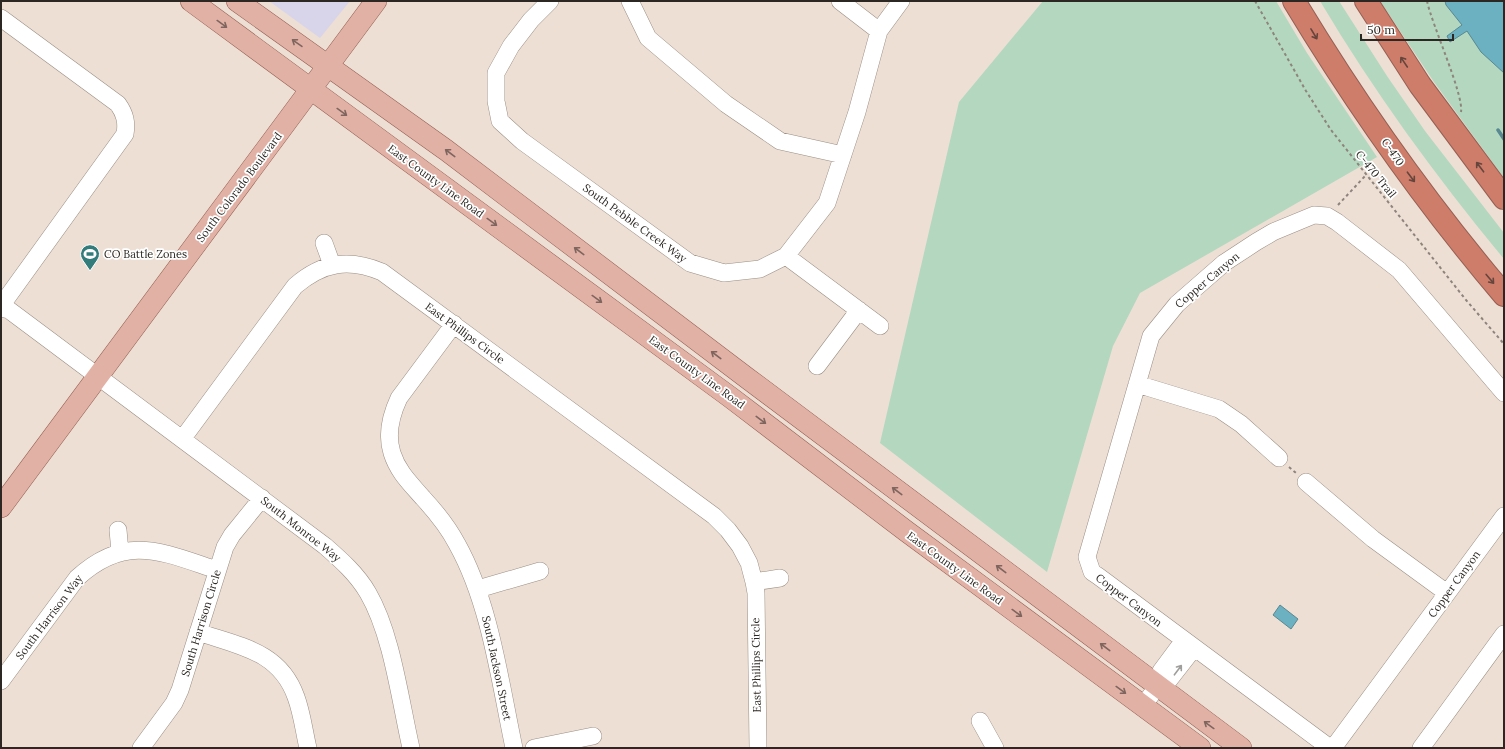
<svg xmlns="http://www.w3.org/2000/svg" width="1505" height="749" font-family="Lora,serif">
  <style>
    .commercial { fill: #d8d5eb }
    .green { fill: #b3d8bf }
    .water { fill: #6cb1c1; stroke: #598892 }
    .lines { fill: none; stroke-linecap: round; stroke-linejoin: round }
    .stream { stroke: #598892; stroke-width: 3.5 }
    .minor-casing { stroke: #9a8e84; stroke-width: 18 }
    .major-casing { stroke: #955f52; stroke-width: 22 }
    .highway-casing { stroke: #955f52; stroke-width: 24 }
    .path { stroke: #8e847d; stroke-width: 2; stroke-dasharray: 3 3; stroke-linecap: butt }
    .minor { stroke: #fff; stroke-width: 17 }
    .major { stroke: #e2b1a6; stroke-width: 21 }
    .highway { stroke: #ce7d6b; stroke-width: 22 }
    .oneway { stroke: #7e655e }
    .oneway2 { stroke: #65453c }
    .oneway3 { stroke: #a09e9c }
    .labels { text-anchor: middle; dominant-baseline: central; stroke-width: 3.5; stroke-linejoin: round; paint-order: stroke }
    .street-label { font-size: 11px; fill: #2c2723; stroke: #fff }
    .poi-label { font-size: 11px; fill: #2c2723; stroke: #fff; text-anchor: start }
  </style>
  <rect width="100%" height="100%" fill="#eddfd4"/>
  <path class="commercial" d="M269,1H350L320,38Z"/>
  <path class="green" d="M1043,1H1276L1307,53L1377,157L1140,293L1113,346L1047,572L880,443L959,102Z
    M1320,1H1339L1387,76L1425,131L1504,233V259C1437,178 1374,92 1320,1Z
    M1380,1H1504V178L1434,82Z"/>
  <path class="water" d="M1445,1H1504V73L1481,52L1467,31L1450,42L1447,36L1462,25L1446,5Z
    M1280,605L1298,619L1291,629L1273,615Z"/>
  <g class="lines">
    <path class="stream" d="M1498,130L1504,139"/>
    <g class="minor-casing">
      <path id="minor" d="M550,1L531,20L511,46L496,73V101L500,121L522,141L690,263L724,273L760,269L786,256L827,203L857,112L879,31L901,1
        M630,1L648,38L726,104L780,141L843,155
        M840,1L879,31
        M1,18L118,104C125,114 127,122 125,134L1,306
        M324,243L332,265
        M786,256L880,326
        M1,308L9,310L325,546C341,560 357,574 368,593C392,634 400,700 411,748
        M454,324L399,398C391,415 386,434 392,453C398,472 410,483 423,498C436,512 448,527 457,544C490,603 500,682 514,748
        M817,366L859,310
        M1137,384L1219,409L1241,424L1279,458
        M183,438L295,286C323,262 349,258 382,272L714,516L728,530L740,546L749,563L754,582L756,593L758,748
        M1306,482L1373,539L1447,593
        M118,530L120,552
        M754,582L780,578
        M478,589L540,571
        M198,632C239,646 280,651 296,697C302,713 304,731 308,748
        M1,681L77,578C126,533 162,552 217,570
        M1157,687L1169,680L1194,648
        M1143,706L1157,687L1161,671L1184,640
        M980,721L995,748
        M141,748L174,703L180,690L225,547L232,535L262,498
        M534,748L593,736
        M1330,748L1098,576L1092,572L1087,557L1151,336L1177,304L1224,263L1256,242L1273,232L1314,215L1327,216L1337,222L1399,270L1504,393
        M1333,748L1504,516
        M1421,748L1504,634"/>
    </g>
    <g class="major-casing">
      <path id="major" d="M191,1L730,397L906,531L1200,748
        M237,1L446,150L747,378L1241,748
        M1,507L376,1"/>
    </g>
    <g class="highway-casing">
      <path id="highway" d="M1294,1C1356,104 1426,203 1504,295
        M1366,1L1420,85L1504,198"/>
    </g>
    <path class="path" d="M1255,1L1306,91L1331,130L1466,300L1504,344
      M1427,1C1432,25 1464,95 1461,112
      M1338,205L1366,175
      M1289,467L1296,473"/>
    <use href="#minor" class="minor"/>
    <use href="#major" class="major"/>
    <use href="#highway" class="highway"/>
  </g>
  <defs><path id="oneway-shaft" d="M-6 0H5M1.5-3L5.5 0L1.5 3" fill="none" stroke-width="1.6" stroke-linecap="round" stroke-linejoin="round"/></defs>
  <g class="oneway">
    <use href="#oneway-shaft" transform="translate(222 24) rotate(36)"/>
    <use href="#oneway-shaft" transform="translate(297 43) rotate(-145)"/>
    <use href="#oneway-shaft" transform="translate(342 112) rotate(36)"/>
    <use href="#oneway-shaft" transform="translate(450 153) rotate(-143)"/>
    <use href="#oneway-shaft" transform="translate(492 222) rotate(36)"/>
    <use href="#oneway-shaft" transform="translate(579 251) rotate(-143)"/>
    <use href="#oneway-shaft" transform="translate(597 299) rotate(36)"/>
    <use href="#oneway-shaft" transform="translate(716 355) rotate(-143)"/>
    <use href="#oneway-shaft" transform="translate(761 420) rotate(37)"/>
    <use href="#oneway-shaft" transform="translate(897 491) rotate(-143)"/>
    <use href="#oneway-shaft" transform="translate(1001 569) rotate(-143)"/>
    <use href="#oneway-shaft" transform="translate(1017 613) rotate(36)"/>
    <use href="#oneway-shaft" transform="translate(1105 647) rotate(-143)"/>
    <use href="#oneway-shaft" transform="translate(1121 690) rotate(36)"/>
    <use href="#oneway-shaft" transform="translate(1209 725) rotate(-144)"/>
  </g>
  <g class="oneway2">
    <use href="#oneway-shaft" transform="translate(1314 34) rotate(59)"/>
    <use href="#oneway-shaft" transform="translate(1404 62) rotate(-124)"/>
    <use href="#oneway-shaft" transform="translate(1480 167) rotate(-127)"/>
    <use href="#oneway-shaft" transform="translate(1411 177) rotate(53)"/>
    <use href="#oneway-shaft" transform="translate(1490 279) rotate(50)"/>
  </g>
  <use class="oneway3" href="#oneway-shaft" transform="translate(1178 670) rotate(-53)"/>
  <defs>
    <g id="stadium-pin" transform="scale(1)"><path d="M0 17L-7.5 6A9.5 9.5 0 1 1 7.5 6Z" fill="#327c7c" stroke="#fff"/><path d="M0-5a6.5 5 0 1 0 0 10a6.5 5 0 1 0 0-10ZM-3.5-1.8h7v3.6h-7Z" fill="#fff"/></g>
  </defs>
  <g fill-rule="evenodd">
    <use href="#stadium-pin" x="90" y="254"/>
  </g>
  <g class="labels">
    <g class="street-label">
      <text transform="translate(1393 152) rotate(55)">C-470</text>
      <text transform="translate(1376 174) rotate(51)">C-470 Trail</text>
      <text transform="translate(436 181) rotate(36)">East County Line Road</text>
      <text transform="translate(239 187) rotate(-53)">South Colorado Boulevard</text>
      <text transform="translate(635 223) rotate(36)">South Pebble Creek Way</text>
      <text transform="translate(1207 280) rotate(-40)">Copper Canyon</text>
      <text transform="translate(465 333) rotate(36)">East Phillips Circle</text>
      <text transform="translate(697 372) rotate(36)">East County Line Road</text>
      <text transform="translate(301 529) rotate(38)">South Monroe Way</text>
      <text transform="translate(955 568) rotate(36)">East County Line Road</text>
      <text transform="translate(1454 584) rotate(-54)">Copper Canyon</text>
      <text transform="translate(1129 600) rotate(37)">Copper Canyon</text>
      <text transform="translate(49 617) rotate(-53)">South Harrison Way</text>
      <text transform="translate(201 623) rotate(-73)">South Harrison Circle</text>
      <text transform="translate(756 665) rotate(-91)">East Phillips Circle</text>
      <text transform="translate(497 668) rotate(78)">South Jackson Street</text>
    </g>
    <g class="poi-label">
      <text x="104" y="254">CO Battle Zones</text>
    </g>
  </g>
  <rect width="1505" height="749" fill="none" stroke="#2c2723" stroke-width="4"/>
  <path d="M1361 34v6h92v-6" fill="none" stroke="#2c2723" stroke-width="2"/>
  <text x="1367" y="34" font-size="12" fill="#2c2723" stroke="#ffffff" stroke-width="3" paint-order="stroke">50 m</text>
</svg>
